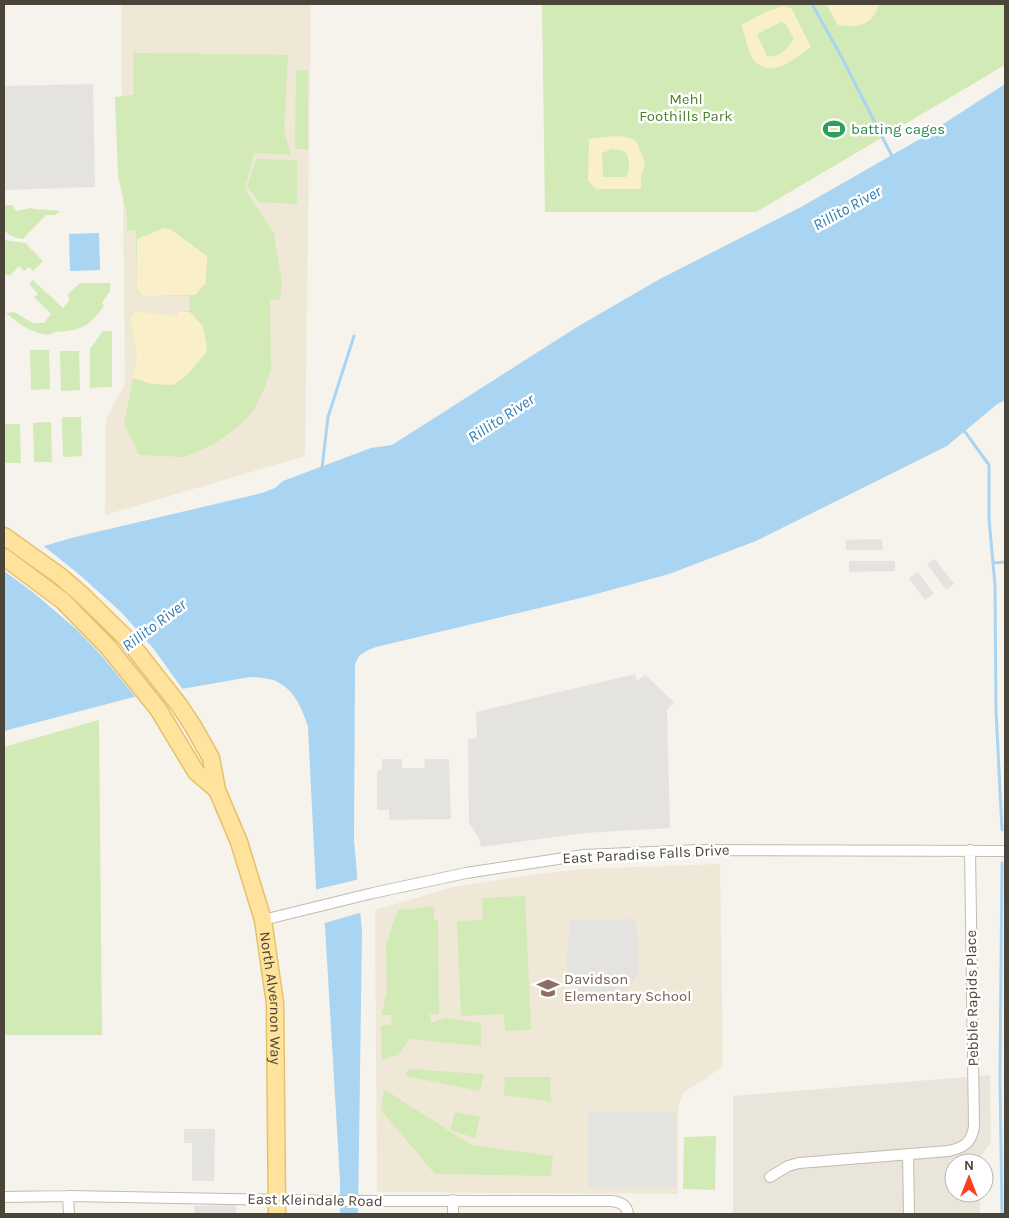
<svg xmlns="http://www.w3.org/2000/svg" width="1009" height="1218" font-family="Karla,sans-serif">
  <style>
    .residential { fill: #eae5da }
    .education { fill: #efe8d6 }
    .green { fill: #d2eab5 }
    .sand { fill: #f9efc9; fill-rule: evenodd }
    .parking { fill: #e5e3e0 }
    .water { fill: #a9d4f2 }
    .pier { fill: #f6f3ec }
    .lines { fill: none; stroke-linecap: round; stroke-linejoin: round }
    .stream { stroke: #a9d4f2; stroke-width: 3 }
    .street-casing { stroke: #c2bbae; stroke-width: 12 }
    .primary-casing { stroke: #e6c16a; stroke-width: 19 }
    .street { stroke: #fff; stroke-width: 10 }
    .primary { stroke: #ffe39c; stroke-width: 16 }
    .labels { text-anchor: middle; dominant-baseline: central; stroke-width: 5; stroke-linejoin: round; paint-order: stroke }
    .park-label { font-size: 15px; fill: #4a7f2a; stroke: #fff }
    .leisure-label { font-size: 15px; fill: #27864d; stroke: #fff; text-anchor: start }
    .street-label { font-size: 15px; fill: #4b4439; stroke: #fff }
    .education-label { font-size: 15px; fill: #785e54; stroke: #fff; text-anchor: start }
    .water-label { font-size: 16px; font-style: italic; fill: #2e7ab2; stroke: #fff }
  </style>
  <rect width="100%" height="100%" fill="#f6f3ec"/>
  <path class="residential" d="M990,1075L991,1142L979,1159V1163H954V1193H980V1214H733V1096Z"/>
  <path class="education" d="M121,4H311L305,456L105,515L106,419L125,384Z
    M720,864L723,1066L704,1080L684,1092L678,1106V1194L377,1192L375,910L453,887L538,874L584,869Z"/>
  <path class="green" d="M542,4H1005V65L756,212H545Z
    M136,52V53L288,55L284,130L291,155L254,153L245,189L274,234L282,284L280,300L270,299L271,369L265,387L254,410L238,427L214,444L184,457L139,455L124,423L137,360L130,318L135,311L177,316L178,312L190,311L189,296H144L137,292L136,230L127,231V215L118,176L115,97L134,95L133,53Z
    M296,70H308V149H295Z
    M256,159L297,160V204L259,202L247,187Z
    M4,205H12L16,211L31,208L34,209L60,211L56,215H46L23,239C14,238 10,236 4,230Z
    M4,240L25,243L43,261L33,271L29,267L24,271L19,266L11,275H4Z
    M33,280L63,308L70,300L67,295L80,283H110V291L102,303L104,306C88,328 79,331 53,332L52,334C34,337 19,323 6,313L14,312L33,323H44L51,314L34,297L38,294L29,284Z
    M103,331H112V387L90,388V349Z
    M30,350H49L50,389L31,390Z
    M60,351H79L80,390L61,391Z
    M62,417H81L82,456L63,457Z
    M51,422L52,462H34L33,423Z
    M4,424H20L21,463H4Z
    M99,720L102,1035H4V747Z
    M525,896L531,1030L505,1031L504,1014L461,1016L457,921L483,920L482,898Z
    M434,906V920H438L439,1014H430L431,1023L445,1018L481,1023V1046L410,1039L398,1055L382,1060L381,1026L391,1025L392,1015H381L387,992L386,945L398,909L404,910Z
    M408,1069L484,1074L480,1091L406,1076Z
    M505,1077H551L550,1090L552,1102L504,1095Z
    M384,1089L471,1145L553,1156L551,1176L435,1174L381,1110Z
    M455,1112L480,1117L475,1138L450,1130Z
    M716,1136L715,1190L683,1189L684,1137Z"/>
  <path class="sand" d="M826,4H879C873,25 859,28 838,25Z
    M783,6L792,9L811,47C795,58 771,81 753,59C748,52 745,34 741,25L764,13ZM781,22L786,24L794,39C787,48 780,59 767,56L757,34Z
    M615,136L627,137L636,141L645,163L641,177V189H596L588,181L589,139ZM612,149L625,151C630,159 630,169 626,177H603L602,153Z
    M164,228L170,229L207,256L206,283L195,295L144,296L137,290V239Z
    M135,311L177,316L178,312H190L203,326L207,347L206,353L186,376L173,385L152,384L133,378L137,360L130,318Z"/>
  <path class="parking" d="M93,84L95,187L4,190V86Z
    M882,539L883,550H846V540Z
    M935,559L954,584L946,590L927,564Z
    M849,561H895V571L849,572Z
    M918,572L934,594L925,600L909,578Z
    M635,674L637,681L645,675L674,702L667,710L670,828L585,833L481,847L479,838L469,823L468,739L477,738L476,712Z
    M382,759H402V768H424L425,759H449L451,819L389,820V810H377V771L382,770Z
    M636,919L639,970L626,994L581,995L567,970V951L571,920Z
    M588,1112H676V1187H588Z
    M184,1129H215L214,1181H192V1143H184Z
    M236,1205V1214H195L194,1206Z"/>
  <path class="water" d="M1005,84V400L996,405L947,446L756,541L669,574L589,596L376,647C366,651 359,653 355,664L354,840L362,932L358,1214H340V1180L325,926L316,889L308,727C303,711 296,693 281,684C273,678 260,678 250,677L130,698L4,731V558L71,538L262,493L275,488L283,481L371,448L392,445L577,327L658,280L801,207L920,139Z
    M99,233L100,270L70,271L69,234Z"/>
  <path class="pier" d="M41,544L80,575L121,612L153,648L184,691L137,699L102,656L76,629L34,593L4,571V556Z
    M360,879L363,912L321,924L314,890Z"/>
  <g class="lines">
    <path class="stream" d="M812,4L841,56L893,158
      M963,429L989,465V519L995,585L996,711L1002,830
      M322,468L328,417L354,336
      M993,563L1005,562
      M1002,1214L1000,1079L1002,863"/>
    <g class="street-casing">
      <path id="street" d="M263,920L373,893L466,873L584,855L698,850L1005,851
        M908,1154L909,1214
        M770,1177L788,1166L799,1163L948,1151C964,1148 972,1142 974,1126L970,850
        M68,1196L69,1214
        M4,1197L68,1196L339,1201H612C620,1202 627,1205 628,1214
        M453,1214V1200"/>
    </g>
    <g class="primary-casing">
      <g id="primary">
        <path id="s1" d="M4,536L60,576L82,595L127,639L179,705L193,726L211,758L217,790L239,842L263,920L275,1003L277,1214"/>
        <path d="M4,557L63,601L108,647L158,709L196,772L217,790"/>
      </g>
    </g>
    <use href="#street" class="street"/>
    <use href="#primary" class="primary"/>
  </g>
  <defs>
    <g id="stadium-bare" transform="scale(1.725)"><path d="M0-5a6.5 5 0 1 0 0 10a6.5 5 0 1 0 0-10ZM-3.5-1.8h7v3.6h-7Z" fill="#2e9e5b" stroke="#fff" stroke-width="2.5" paint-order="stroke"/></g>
    <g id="school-bare" transform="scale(1.725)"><path d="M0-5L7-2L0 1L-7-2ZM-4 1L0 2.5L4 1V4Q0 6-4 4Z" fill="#8d6e63" stroke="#fff" stroke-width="2.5" paint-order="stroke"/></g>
  </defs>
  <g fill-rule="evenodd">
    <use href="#stadium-bare" x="834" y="129"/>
    <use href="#school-bare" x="548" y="988"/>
  </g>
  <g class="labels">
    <g class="park-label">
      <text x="686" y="99">Mehl<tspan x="686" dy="17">Foothills Park</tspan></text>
    </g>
    <g class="leisure-label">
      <text x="851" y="129">batting cages</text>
    </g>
    <g class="street-label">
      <text transform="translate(646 854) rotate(-3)">East Paradise Falls Drive</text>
      <text stroke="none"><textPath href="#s1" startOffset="556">North Alvernon Way</textPath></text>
      <text transform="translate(972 998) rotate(-91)">Pebble Rapids Place</text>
      <text transform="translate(315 1200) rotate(1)">East Kleindale Road</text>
    </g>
    <g class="education-label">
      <text x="564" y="979">Davidson<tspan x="564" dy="17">Elementary School</tspan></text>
    </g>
    <g class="water-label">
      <text transform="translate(847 208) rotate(-29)">Rillito River</text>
      <text transform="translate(501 418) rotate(-33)">Rillito River</text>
      <text transform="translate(154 625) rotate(-37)">Rillito River</text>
    </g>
  </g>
  <rect width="1009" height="1218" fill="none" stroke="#4b4439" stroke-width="10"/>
  <g transform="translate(969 1178)"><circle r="24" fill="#ffffff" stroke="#b7b4b0"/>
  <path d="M0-4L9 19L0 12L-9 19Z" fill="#fc3f1d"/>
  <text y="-8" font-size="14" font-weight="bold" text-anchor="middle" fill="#4b4439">N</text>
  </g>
</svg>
